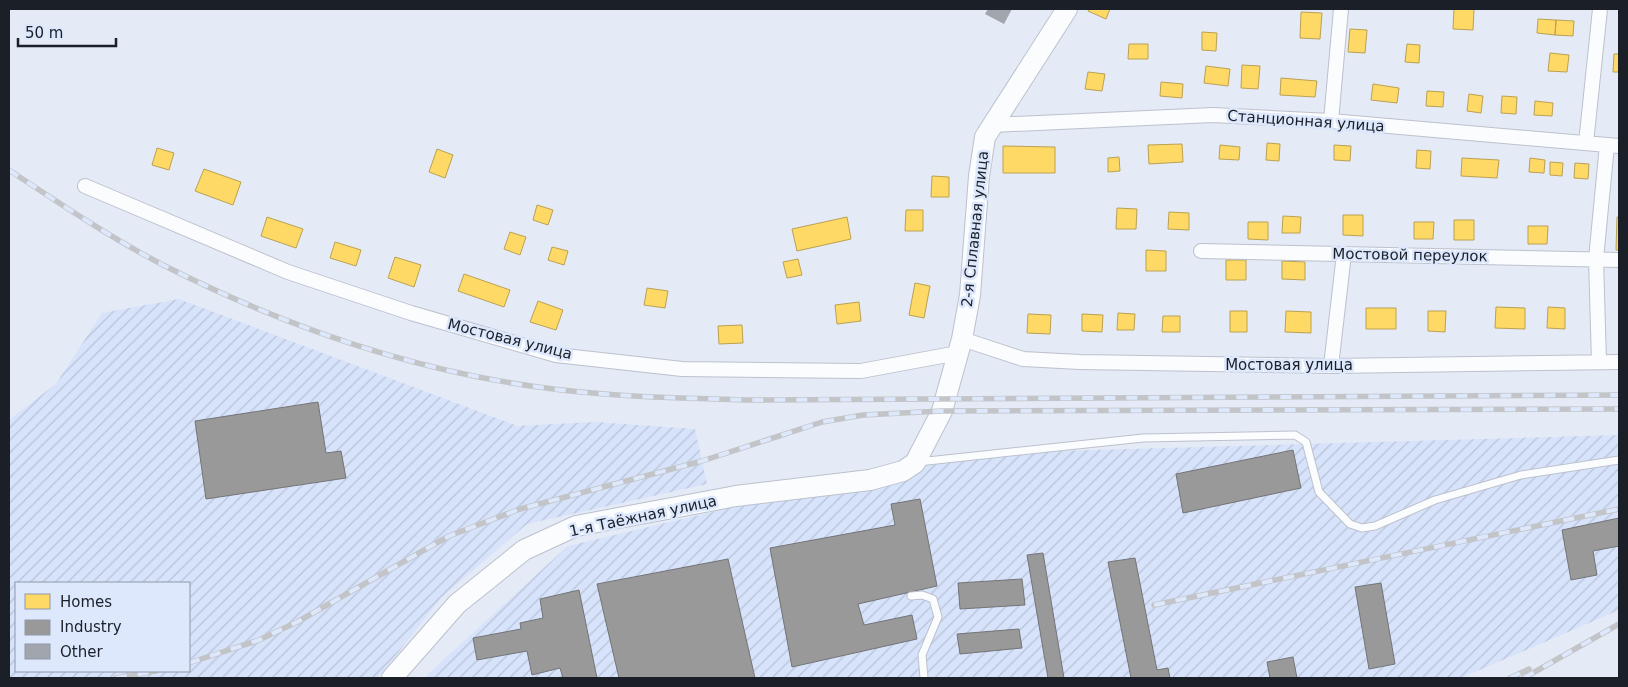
<svg xmlns="http://www.w3.org/2000/svg" width="1628" height="687" font-family="'DejaVu Sans',sans-serif">
  <style>
    .industrial { fill: url(#industrial-furrows); fill-rule: evenodd }
    .homes { fill: #ffd966; stroke: #baa153 }
    .industry { fill: #999; stroke: #737477 }
    .building { fill: #a0a5ae }
    .lines { fill: none; stroke-linecap: round; stroke-linejoin: round }
    .lane-casing { stroke: #bcc1cc; stroke-width: 9 }
    .street-casing { stroke: #bcc1cc; stroke-width: 16 }
    .secondary-casing { stroke: #bcc1cc; stroke-width: 22 }
    .lane { stroke: #fbfcfe; stroke-width: 7 }
    .street { stroke: #fbfcfe; stroke-width: 14 }
    .secondary { stroke: #fbfcfe; stroke-width: 20 }
    .rail-casing { stroke: #c2c4c7; stroke-width: 5.5 }
    .rail { stroke: #dde8fd; stroke-width: 4; stroke-dasharray: 11; stroke-linecap: butt }
    .labels { text-anchor: middle; dominant-baseline: central; stroke-width: 5; stroke-linejoin: round; paint-order: stroke }
    .street-label { font-size: 15px; fill: #1a1f28; stroke: #dde8fd }
  </style>
  <defs>
    <pattern id="industrial-furrows" width="10" height="10" patternUnits="userSpaceOnUse" patternTransform="scale(1.25)"><rect width="10" height="10" fill="#d7e3fb"/><path d="M-1 1l2-2M0 10L10 0M9 11l2-2" fill="none" stroke="#b8c2d7"/></pattern>
  </defs>
  <rect width="100%" height="100%" fill="#e4eaf6"/>
  <path class="industrial" d="M179,299L517,426L595,422L695,429L707,484L527,524L441,598L378,678H9V420L56,384L102,313ZM16,583H189V671H16Z
    M1619,435V610L1461,678H427L428,674L568,546L959,454Z"/>
  <path class="homes" d="M1089,9H1110L1106,19L1088,11Z
    M1454,9H1474L1473,30L1453,29Z
    M1301,12L1322,13L1320,39L1300,38Z
    M1538,19L1556,20L1555,35L1537,33Z
    M1556,20L1574,21L1573,36L1555,35Z
    M1350,29L1367,30L1365,53L1348,52Z
    M1202,32L1217,33L1216,51L1202,50Z
    M1129,44H1148V59H1128Z
    M1407,44L1420,45L1419,63L1405,62Z
    M1550,53L1569,55L1567,72L1548,71Z
    M1614,54H1619V72H1613Z
    M1242,65L1260,66L1258,89L1241,88Z
    M1206,66L1230,69L1228,86L1204,83Z
    M1088,72L1105,74L1102,91L1085,89Z
    M1281,78L1317,81L1315,97L1280,95Z
    M1161,82L1183,84L1182,98L1160,96Z
    M1373,84L1399,88L1397,103L1371,100Z
    M1427,91L1444,92L1443,107L1426,106Z
    M1469,94L1483,96L1481,113L1467,111Z
    M1502,96L1517,97L1516,114L1501,113Z
    M1535,101L1553,103L1552,116L1534,115Z
    M1267,143L1280,144L1279,161L1266,160Z
    M1182,144L1183,162L1149,164L1148,145Z
    M1220,145L1240,147L1239,160L1219,159Z
    M1334,145L1351,146L1350,161L1334,160Z
    M1003,146L1055,147V173H1003Z
    M157,148L174,153L169,170L152,165Z
    M437,149L453,155L445,178L429,172Z
    M1417,150L1431,151L1430,169L1416,168Z
    M1119,157L1120,171L1108,172V158Z
    M1462,158L1499,160L1497,178L1461,176Z
    M1530,158L1545,160L1544,173L1529,172Z
    M1550,162L1563,163L1562,176L1550,175Z
    M1575,163L1589,164L1588,179L1574,178Z
    M204,169L241,182L233,205L195,191Z
    M932,176L949,177V197H931Z
    M537,205L553,210L548,225L533,220Z
    M1117,208L1137,209L1136,229H1116Z
    M906,210H923V231H905Z
    M1169,212L1189,213V230L1168,229Z
    M1343,215H1363V236L1343,235Z
    M1283,216L1301,217L1300,233H1282Z
    M267,217L303,229L296,248L261,236Z
    M847,217L851,239L797,251L792,229Z
    M1617,217H1619V250H1616Z
    M1454,220H1474V240H1454Z
    M1248,222H1268V240L1248,239Z
    M1414,222H1434L1433,239H1414Z
    M1528,226H1548L1547,244H1528Z
    M510,232L526,237L520,255L504,249Z
    M335,242L361,250L356,266L330,258Z
    M552,247L568,251L564,265L548,260Z
    M1146,250L1166,251V271H1146Z
    M395,257L421,265L414,287L388,278Z
    M798,259L802,275L787,278L783,262Z
    M1226,260H1246V280H1226Z
    M1282,261L1305,262V280L1282,279Z
    M464,274L510,290L504,307L458,291Z
    M915,283L930,286L924,318L909,315Z
    M647,288L668,291L665,308L644,305Z
    M538,301L563,310L556,330L530,322Z
    M859,302L861,321L837,324L835,305Z
    M1496,307L1525,308V329L1495,328Z
    M1548,307L1565,308V329L1547,328Z
    M1366,308H1396V329H1366Z
    M1230,311H1247V332H1230Z
    M1286,311L1311,312V333L1285,332Z
    M1428,311H1446L1445,332L1428,331Z
    M1118,313L1135,314L1134,330H1117Z
    M1028,314L1051,315L1050,334L1027,333Z
    M1082,314L1103,315L1102,332L1082,331Z
    M1163,316H1180V332H1162Z
    M742,325L743,343L719,344L718,326Z"/>
  <path class="industry" d="M318,402L326,453L341,451L346,478L206,499L195,421Z
    M1293,450L1301,488L1183,513L1176,474Z
    M920,499L937,586L858,604L864,625L912,615L917,639L792,667L770,548L895,525L891,504Z
    M1619,518V546L1593,551L1597,575L1571,580L1562,530Z
    M1043,553L1064,678H1048L1027,555Z
    M1135,558L1157,670L1168,668L1170,678H1131L1108,562Z
    M728,559L755,678H619L597,584Z
    M1022,579L1025,605L960,609L958,583Z
    M1381,583L1395,664L1369,669L1355,587Z
    M579,590L597,678H563L560,668L532,675L527,651L477,660L473,638L521,629L520,623L543,618L540,599Z
    M1019,629L1022,648L960,654L957,634Z
    M1293,657L1297,678H1270L1267,662Z"/>
  <path class="building" d="M988,9H1012L1004,24L985,14Z"/>
  <g class="lines">
    <g class="lane-casing">
      <path id="lane" d="M918,462L1143,438L1295,435L1306,442L1319,492L1350,524L1362,528L1375,526L1435,500L1521,475L1619,460
        M911,596L922,595L933,599L938,617L922,655L924,678"/>
    </g>
    <g class="street-casing">
      <path id="street" d="M1331,121L1341,9
        M993,125L1213,115L1331,121L1619,146
        M1586,143L1600,9
        M85,186L288,272L411,313L556,355L682,369L861,371L958,353
        M1201,251L1619,260
        M962,339L1023,359L1080,362L1331,366L1619,362
        M1599,362L1596,259L1607,145
        M1331,366L1344,254"/>
    </g>
    <g class="secondary-casing">
      <path id="secondary" d="M392,678L457,604L524,550L576,526L736,496L870,480L903,471L915,463L942,411L962,339L970,295L979,176L985,137L1067,9"/>
    </g>
    <use href="#lane" class="lane"/>
    <use href="#street" class="street"/>
    <use href="#secondary" class="secondary"/>
    <g class="rail-casing">
      <path id="rail" d="M9,170C59,203 111,238 165,266C282,325 407,369 538,387C609,397 680,398 752,400L1619,395
        M1154,605L1619,509
        M189,663L259,640L297,622L449,536L520,509L702,461L822,422L863,415L942,411L1619,409
        M116,678L156,671
        M1510,678L1529,669
        M1524,678L1619,624"/>
    </g>
    <use href="#rail" class="rail"/>
  </g>
  <g class="labels">
    <g class="street-label">
      <text transform="translate(1306 121) rotate(4)">Станционная улица</text>
      <text transform="translate(975 229) rotate(-84)">2-я Сплавная улица</text>
      <text transform="translate(1410 255) rotate(1)">Мостовой переулок</text>
      <text transform="translate(510 339) rotate(14)">Мостовая улица</text>
      <text x="1289" y="365">Мостовая улица</text>
      <text transform="translate(643 516) rotate(-12)">1-я Таёжная улица</text>
    </g>
  </g>
  <rect width="1628" height="687" fill="none" stroke="#1a1f28" stroke-width="20"/>
  <rect x="15" y="582" width="175" height="90" fill="#dde8fd" stroke="#8f98a8"/>
  <rect x="25" y="594" width="25" height="15" fill="#ffd966" stroke="#8f98a8"/>
  <text x="60" y="607" font-size="15" fill="#1a1f28">Homes</text>
  <rect x="25" y="620" width="25" height="15" fill="#999999" stroke="#8f98a8"/>
  <text x="60" y="632" font-size="15" fill="#1a1f28">Industry</text>
  <rect x="25" y="644" width="25" height="15" fill="#a0a5ae" stroke="#8f98a8"/>
  <text x="60" y="657" font-size="15" fill="#1a1f28">Other</text>
  <path d="M18 38v8h98v-8" fill="none" stroke="#1a1f28" stroke-width="2.5"/>
  <text x="25" y="38" font-size="15" fill="#1a1f28" stroke="#dde8fd" stroke-width="4" paint-order="stroke">50 m</text>
</svg>
